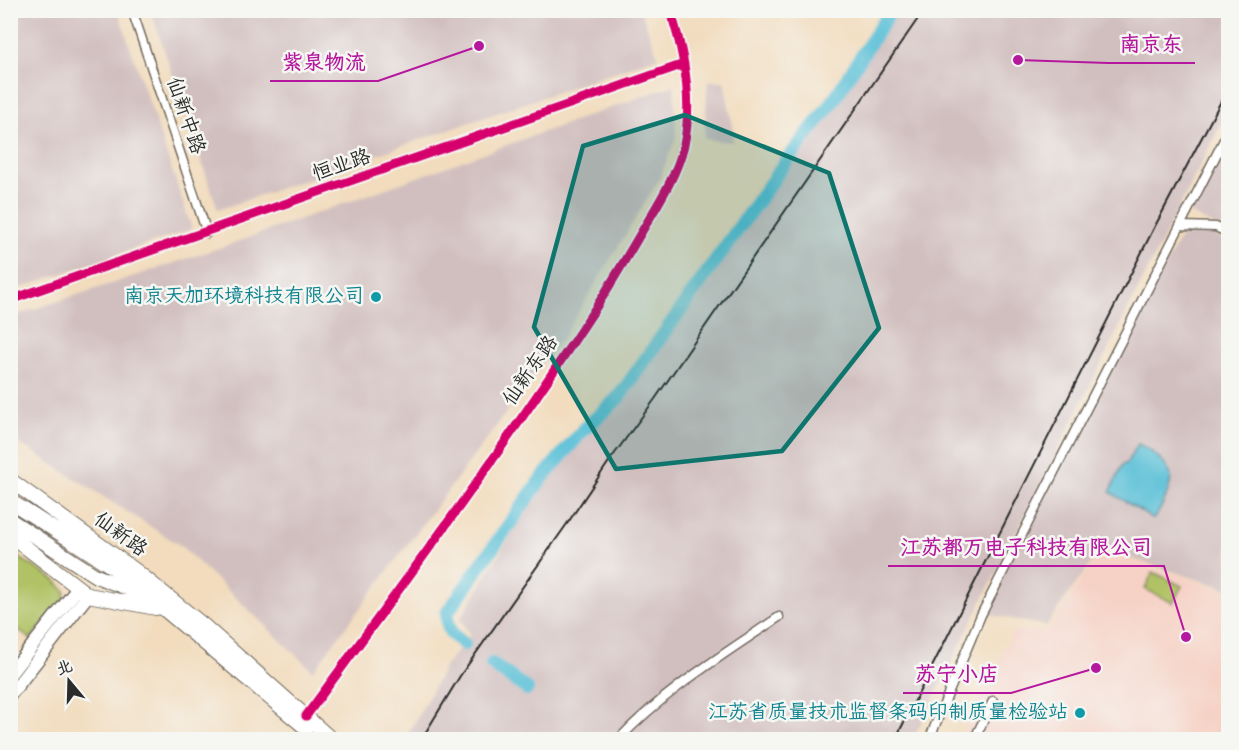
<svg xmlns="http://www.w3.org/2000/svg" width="1239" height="750" font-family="Kalam,'LXGW WenKai TC',sans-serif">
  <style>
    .built { fill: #f6d1c5 }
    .industrial { fill: #d1bfbf }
    .green { fill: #b0c265; stroke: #6e7648; stroke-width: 1.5 }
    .water { fill: #59bfd7; stroke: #427581; stroke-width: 1.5 }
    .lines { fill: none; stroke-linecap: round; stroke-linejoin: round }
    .river { stroke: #59bfd7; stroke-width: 14 }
    .minor-casing { stroke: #71695e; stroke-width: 11 }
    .secondary-casing { stroke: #71695e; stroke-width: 15 }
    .primary-casing { stroke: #71695e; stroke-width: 16 }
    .minor { stroke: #fff; stroke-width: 8 }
    .secondary { stroke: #fff; stroke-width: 12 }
    .primary { stroke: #fff; stroke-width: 14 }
    .rail { stroke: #2b2b2b; stroke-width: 2 }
    .cycleway-casing { stroke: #f6f6f2; stroke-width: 13 }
    .cycleway { stroke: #d6006c; stroke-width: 9 }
    .marked { fill: #0f766e; fill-opacity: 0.2; stroke: #0f766e; stroke-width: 4.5; stroke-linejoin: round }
    .culture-dot { fill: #0f9aa8; stroke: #f6f6f2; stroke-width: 2 }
    .labels { text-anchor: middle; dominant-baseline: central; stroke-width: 5; stroke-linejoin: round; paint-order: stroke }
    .street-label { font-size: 20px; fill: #2b2b2b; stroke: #f6f6f2 }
    .culture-label { font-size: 20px; fill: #0d838f; stroke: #f6f6f2; text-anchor: end }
    .leader { fill: none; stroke: #b5179e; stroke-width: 2 }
    .callout-dot { fill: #b5179e; stroke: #f6f6f2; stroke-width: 2 }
    .callout-label { font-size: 21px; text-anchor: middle; font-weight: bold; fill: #b5179e; stroke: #f6f6f2; stroke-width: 5; stroke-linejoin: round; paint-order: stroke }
  </style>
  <rect width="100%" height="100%" fill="#f6f6f2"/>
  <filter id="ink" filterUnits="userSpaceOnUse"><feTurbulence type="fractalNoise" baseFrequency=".0167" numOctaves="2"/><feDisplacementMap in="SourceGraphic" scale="12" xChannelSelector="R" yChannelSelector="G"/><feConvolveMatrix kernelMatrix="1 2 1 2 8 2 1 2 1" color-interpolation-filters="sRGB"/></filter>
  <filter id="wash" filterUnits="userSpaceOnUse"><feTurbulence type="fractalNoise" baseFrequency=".008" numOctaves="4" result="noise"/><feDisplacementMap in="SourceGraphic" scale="24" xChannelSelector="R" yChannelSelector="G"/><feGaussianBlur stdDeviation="1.35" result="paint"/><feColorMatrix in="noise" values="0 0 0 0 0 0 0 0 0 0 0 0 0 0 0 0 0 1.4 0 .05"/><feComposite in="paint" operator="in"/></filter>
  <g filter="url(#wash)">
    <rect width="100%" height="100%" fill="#f2dcbd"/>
    <path class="built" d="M1101,550L1228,591V739L959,740L1013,631H1047Z"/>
    <path class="industrial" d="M10,11H118L192,229L11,291Z
      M151,11H641L658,57L218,210Z
      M899,11H1228V110L913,739L625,740L619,735L614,740H405L445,666L470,635L460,619L552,467L698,288Z
      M708,81H724L734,132L732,142L704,139Z
      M674,85L676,138L659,180L565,334L313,671L181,546L11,438V317L228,245Z
      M1228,134V232L1189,213Z
      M1210,232L1228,243V589L1101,549L1046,626L983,613L1103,379L1182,234Z"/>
    <path class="green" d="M10,552L55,580L65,591L64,599L30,639L11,624Z
      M1153,572L1182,586L1173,603L1145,589Z"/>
    <path class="water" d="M1138,444C1150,449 1165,461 1170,473C1174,482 1160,513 1153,519L1110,492L1123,464H1126Z"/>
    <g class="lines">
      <path class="river" d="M464,644L451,633L448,625L447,613L539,482L584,429L618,398L787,160L831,104L891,10
        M492,664L527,689"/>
    </g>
  </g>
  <g filter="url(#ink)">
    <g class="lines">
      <g class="minor-casing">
        <path id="minor" d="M132,10L207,233
          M1182,226L1216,227L1228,233
          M10,300L684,64
          M306,716C404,583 503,450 593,312C611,284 628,255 645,226C660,201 677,174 684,145C693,101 684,52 670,10
          M618,740C664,691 724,654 779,617
          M929,740L981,615L1228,132
          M974,740L993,701"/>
      </g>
      <g class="secondary-casing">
        <path id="secondary" d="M10,674L78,588
          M10,695L88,595"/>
      </g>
      <g class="primary-casing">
        <path id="primary" d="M10,480L136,571L204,626L332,740
          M10,501L147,589
          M10,520L96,576L135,591L164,609L306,728
          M10,535L88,595L156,608"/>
      </g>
      <use href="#minor" class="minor"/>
      <use href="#secondary" class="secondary"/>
      <use href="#primary" class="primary"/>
      <path class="rail" d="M421,740L460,676L569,521L610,460L655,399L924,10
        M895,740L1154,228L1228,88"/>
      <g class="cycleway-casing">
        <path id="cycleway" d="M10,300L684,64
          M306,716C404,583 503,450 593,312C611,284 628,255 645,226C660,201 677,174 684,145C693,101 684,52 670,10"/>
      </g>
      <use href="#cycleway" class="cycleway"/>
    </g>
  </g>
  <path class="marked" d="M685,115L829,173L879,328L782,451L616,469L534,327L583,146Z"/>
  <g class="culture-dot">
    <circle cx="376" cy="297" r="6"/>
    <circle cx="1080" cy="713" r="6"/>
  </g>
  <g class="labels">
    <g class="street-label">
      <text transform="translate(185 116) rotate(71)">仙新中路</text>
      <text transform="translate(342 166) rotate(-19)">恒业路</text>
      <text transform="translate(531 371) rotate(-55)">仙新东路</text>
      <text transform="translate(120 535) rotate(36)">仙新路</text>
    </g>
    <g class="culture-label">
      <text x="364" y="297">南京天加环境科技有限公司</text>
      <text x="1068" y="713">江苏省质量技术监督条码印制质量检验站</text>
    </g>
  </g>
  <path class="leader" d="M1018 60L1108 63H1195M479 46L378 81H270M1186 637L1164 566H888M1096 668L1011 693H903"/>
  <g class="callout-dot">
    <circle cx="1018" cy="60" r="6"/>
    <circle cx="479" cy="46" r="6"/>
    <circle cx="1186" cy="637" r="6"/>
    <circle cx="1096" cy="668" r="6"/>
  </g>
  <g class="callout-label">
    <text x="1151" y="51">南京东</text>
    <text x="324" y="69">紫泉物流</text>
    <text x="1026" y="554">江苏都万电子科技有限公司</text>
    <text x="957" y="681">苏宁小店</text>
  </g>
  <rect width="1239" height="750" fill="none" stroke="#f6f6f2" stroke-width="36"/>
  <g transform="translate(69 681) rotate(341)" stroke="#f6f6f2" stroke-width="4.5" paint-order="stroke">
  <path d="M0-4.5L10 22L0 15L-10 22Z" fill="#2b2b2b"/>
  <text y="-9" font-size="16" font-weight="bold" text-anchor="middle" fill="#2b2b2b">北</text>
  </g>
</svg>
